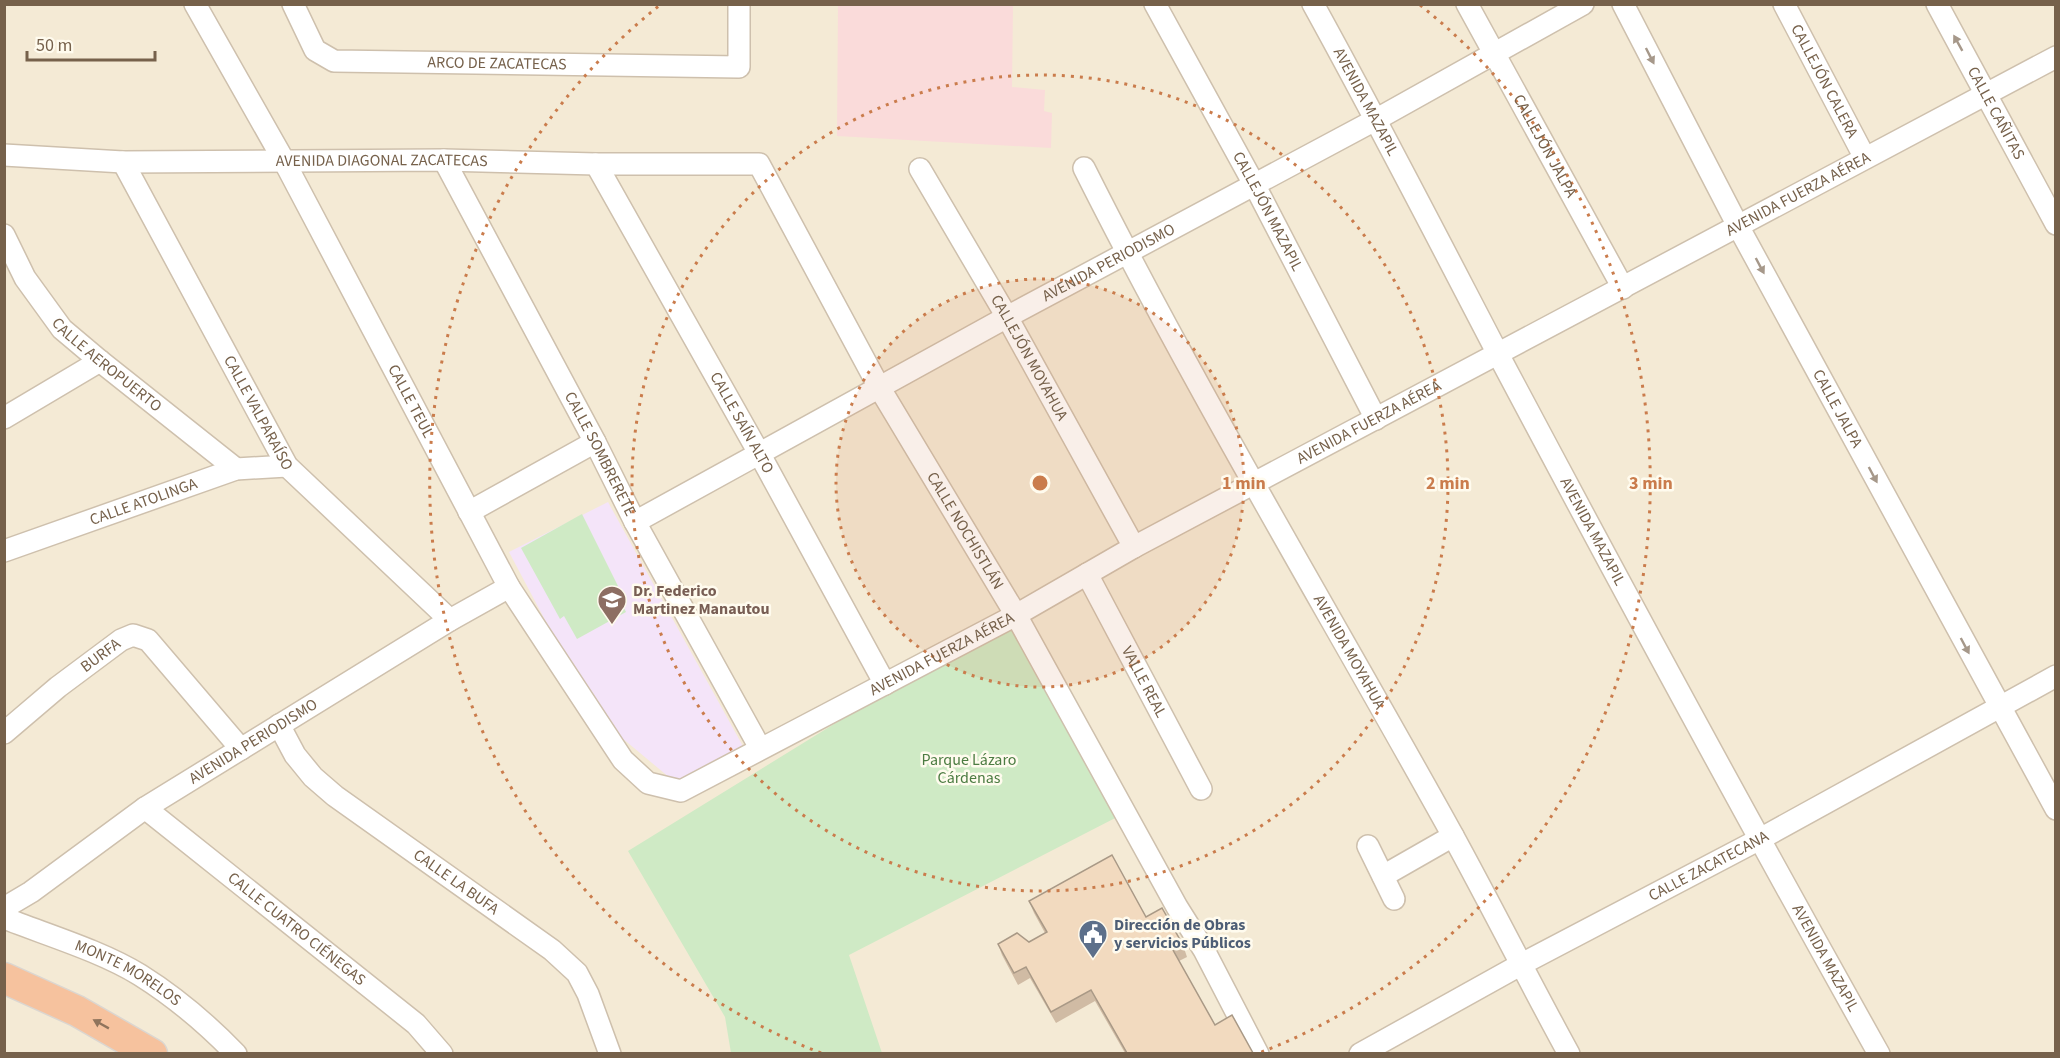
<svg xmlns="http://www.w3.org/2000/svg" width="2060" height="1058" font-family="'Source Sans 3',sans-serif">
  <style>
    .residential { fill: #f4ead5 }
    .education { fill: #f4e4f9 }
    .medical { fill: #fadbda }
    .green { fill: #cfeac5 }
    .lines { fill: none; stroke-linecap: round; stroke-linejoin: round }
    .minor-casing { stroke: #cec0ad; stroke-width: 24 }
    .highway-casing { stroke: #dbd6d0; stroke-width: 33 }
    .minor { stroke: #fff; stroke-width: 21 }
    .highway { stroke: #f6c29e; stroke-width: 30 }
    .wall { fill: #d0bba4 }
    .building { fill: #f2dabf; stroke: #a99986; stroke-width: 1.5 }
    .oneway { fill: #a6988a }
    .oneway2 { fill: #90745c }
    .ring { fill: none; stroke: #ca7c4c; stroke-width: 3; stroke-dasharray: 3 6 }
    .labels { text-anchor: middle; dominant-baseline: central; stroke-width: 5; stroke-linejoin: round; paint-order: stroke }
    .street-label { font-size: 16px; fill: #76614b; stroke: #fffbee }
    .education-label { font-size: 16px; font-weight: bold; fill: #785e54; stroke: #fffbee; text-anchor: start }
    .park-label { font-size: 16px; fill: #4c7c42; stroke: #fffbee }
    .service-label { font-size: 16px; font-weight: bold; fill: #4e5e75; stroke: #fffbee; text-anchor: start }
    .centre { fill: #ca7c4c; stroke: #fffbee; stroke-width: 3 }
    .ring-label { font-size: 18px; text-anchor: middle; font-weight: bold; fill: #ca7c4c; stroke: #fffbee; stroke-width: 5; stroke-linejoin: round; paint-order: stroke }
  </style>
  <rect width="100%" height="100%" fill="#fcf7e7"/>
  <path class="residential" d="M5,5H2055V1053H5Z"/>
  <path class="education" d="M608,502L744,748L687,779L670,778L610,728L563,654L509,552Z"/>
  <path class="medical" d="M838,5H1013L1012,87L1045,90L1044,111L1052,113L1051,148L837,136Z"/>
  <path class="green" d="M582,514L618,586L614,589L626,612L577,639L564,616L560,619L521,548Z
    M1011,615L1123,814L849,955L882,1053H731L725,1017L628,851Z"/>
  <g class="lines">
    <g class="minor-casing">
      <g id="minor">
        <path id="s1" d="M195,4L284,161L509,587L623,760L648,783L681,791L1016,615L1134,547L2056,57"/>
        <path id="s2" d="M293,4L315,50L334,61L739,67V4"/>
        <path id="s3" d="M1155,4L1255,186L1376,419"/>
        <path id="s4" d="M1313,4C1377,120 1437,237 1498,354C1622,588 1749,822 1879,1054"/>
        <path id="s5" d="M1467,4L1623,288"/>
        <path id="s6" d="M1623,4L1738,226L2056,809"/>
        <path id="s7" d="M1784,4L1865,158"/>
        <path id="s8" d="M1937,4L2056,224"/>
        <path id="s9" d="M4,155L123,162L444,160L596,164H759L879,387L1016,615L1177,907L1204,950L1258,1054"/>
        <path id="s10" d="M444,160L595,442L635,522L760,748"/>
        <path id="s11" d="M123,162L287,466L450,620"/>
        <path id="s12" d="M596,164L759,453L885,684"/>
        <path id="s13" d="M1084,168C1198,395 1329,612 1452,834C1492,907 1529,981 1569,1054"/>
        <path id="s14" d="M920,169L1007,317L1134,547"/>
        <path id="s15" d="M4,235L25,278L62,329L100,361L236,469"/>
        <path d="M4,418L100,361"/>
        <path d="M469,512L595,442"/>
        <path id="s16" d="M635,522L1007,317L1377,119L1583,4"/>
        <path id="s17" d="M4,551L236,469L287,466"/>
        <path id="s18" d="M1087,574L1201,789"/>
        <path id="s19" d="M279,725L295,755L313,777L335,796L552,950L577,973L588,994L610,1054"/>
        <path id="s20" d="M4,733L58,687L121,640L133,635L148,640L241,749"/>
        <path id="s21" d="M145,808L416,1024L442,1054"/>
        <path d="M1368,846L1394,899"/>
        <path d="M1383,876L1453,836"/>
        <path id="s22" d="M4,908L31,892L145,808L450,620L509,587"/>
        <path id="s23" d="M4,918C47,935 101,951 140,975C175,997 207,1024 236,1054"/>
        <path id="s24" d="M1360,1054L1520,965L1760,839L2056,676"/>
      </g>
    </g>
    <g class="highway-casing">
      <path id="highway" d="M4,978L77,1011L152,1054"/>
    </g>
    <use href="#minor" class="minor"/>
    <use href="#highway" class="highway"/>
  </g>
  <path class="wall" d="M1029,901L1146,917L1183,945L1187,957L1179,961L1215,1025L1253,1053H1125L1095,1001L1056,1023L1030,978L1018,985L1002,955L998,944L1029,942L1045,933L1034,913Z"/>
  <path class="building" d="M1112,855L1146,917L1162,908L1183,945L1173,950L1215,1025L1232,1015L1253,1053H1127L1091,990L1051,1012L1026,967L1014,973L998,944L1017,933L1029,942L1047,932L1029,901Z"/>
  <defs><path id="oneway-solid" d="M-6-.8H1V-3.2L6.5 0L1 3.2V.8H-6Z" transform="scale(1.5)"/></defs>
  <g class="oneway">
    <use href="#oneway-solid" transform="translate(1958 43) rotate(-119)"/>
    <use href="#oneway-solid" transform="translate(1650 56) rotate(63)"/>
    <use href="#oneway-solid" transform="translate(1760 266) rotate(62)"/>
    <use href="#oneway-solid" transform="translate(1873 475) rotate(62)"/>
    <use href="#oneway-solid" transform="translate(1965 646) rotate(62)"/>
  </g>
  <use class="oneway2" href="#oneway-solid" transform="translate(101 1024) rotate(-151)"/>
  <circle cx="1040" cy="483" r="204" fill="#ca7c4c" fill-opacity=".12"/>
  <g class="ring">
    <circle cx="1040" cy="483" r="204"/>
    <circle cx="1040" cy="483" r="408"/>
    <path d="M821 1053A611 611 0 0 1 660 5M1420 5A611 611 0 0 1 1259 1053"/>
  </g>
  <defs>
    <g id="school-pin" transform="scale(1.5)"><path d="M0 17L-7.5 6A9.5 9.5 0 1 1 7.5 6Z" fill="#8d6e63" stroke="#fffbee"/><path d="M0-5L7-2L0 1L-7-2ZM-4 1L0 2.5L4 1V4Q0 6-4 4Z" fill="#fff"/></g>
    <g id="civic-pin" transform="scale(1.5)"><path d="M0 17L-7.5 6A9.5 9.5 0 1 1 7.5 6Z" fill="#5c6f8a" stroke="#fffbee"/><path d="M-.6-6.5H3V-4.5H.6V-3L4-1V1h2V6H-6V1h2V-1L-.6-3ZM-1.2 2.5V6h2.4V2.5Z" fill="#fff"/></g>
  </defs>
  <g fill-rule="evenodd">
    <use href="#school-pin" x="612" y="600"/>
    <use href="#civic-pin" x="1093" y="934"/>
  </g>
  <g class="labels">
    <g class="street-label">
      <text stroke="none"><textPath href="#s2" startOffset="236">ARCO DE ZACATECAS</textPath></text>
      <text stroke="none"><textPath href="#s7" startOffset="87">CALLEJÓN CALERA</textPath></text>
      <text stroke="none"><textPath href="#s4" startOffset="111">AVENIDA MAZAPIL</textPath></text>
      <text stroke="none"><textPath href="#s8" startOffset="124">CALLE CAÑITAS</textPath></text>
      <text stroke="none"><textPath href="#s5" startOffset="162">CALLEJÓN JALPA</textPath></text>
      <text stroke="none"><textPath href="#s9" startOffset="378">AVENIDA DIAGONAL ZACATECAS</textPath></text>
      <text stroke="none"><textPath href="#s1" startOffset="2204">AVENIDA FUERZA AÉREA</textPath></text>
      <text stroke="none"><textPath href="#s3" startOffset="236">CALLEJÓN MAZAPIL</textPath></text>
      <text stroke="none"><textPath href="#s16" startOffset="540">AVENIDA PERIODISMO</textPath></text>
      <text stroke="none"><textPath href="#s14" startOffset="218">CALLEJÓN MOYAHUA</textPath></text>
      <text stroke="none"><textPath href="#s15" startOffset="168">CALLE AEROPUERTO</textPath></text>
      <text stroke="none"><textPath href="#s1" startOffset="452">CALLE TEUL</textPath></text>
      <text stroke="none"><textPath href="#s6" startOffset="458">CALLE JALPA</textPath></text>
      <text stroke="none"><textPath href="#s11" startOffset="285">CALLE VALPARAÍSO</textPath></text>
      <text stroke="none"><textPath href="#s12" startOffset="297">CALLE SAÍN ALTO</textPath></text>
      <text stroke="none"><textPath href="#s1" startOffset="1718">AVENIDA FUERZA AÉREA</textPath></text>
      <text stroke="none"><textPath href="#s10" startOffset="333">CALLE SOMBRERETE</textPath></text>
      <text stroke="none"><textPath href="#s17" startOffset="148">CALLE ATOLINGA</textPath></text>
      <text stroke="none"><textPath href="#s9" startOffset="1176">CALLE NOCHISTLÁN</textPath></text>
      <text stroke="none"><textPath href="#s4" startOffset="597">AVENIDA MAZAPIL</textPath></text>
      <text stroke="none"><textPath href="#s13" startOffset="552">AVENIDA MOYAHUA</textPath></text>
      <text stroke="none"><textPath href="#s1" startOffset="1232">AVENIDA FUERZA AÉREA</textPath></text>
      <text stroke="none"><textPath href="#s20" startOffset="124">BURFA</textPath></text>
      <text stroke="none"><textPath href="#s18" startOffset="122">VALLE REAL</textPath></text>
      <text stroke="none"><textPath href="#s22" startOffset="300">AVENIDA PERIODISMO</textPath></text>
      <text stroke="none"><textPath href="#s24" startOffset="396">CALLE ZACATECANA</textPath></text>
      <text stroke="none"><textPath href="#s19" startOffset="240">CALLE LA BUFA</textPath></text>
      <text stroke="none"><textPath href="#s21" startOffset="194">CALLE CUATRO CIÉNEGAS</textPath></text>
      <text stroke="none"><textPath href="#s4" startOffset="1083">AVENIDA MAZAPIL</textPath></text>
      <text stroke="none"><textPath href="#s23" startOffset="136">MONTE MORELOS</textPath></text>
    </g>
    <g class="education-label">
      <text x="633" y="591">Dr. Federico<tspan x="633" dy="18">Martinez Manautou</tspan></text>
    </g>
    <g class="park-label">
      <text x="969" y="760">Parque Lázaro<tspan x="969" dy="18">Cárdenas</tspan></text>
    </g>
    <g class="service-label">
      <text x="1114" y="925">Dirección de Obras<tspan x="1114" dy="18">y servicios Públicos</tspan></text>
    </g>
  </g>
  <circle cx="1040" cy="483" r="9" class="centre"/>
  <g class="ring-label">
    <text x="1244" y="489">1 min</text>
    <text x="1448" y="489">2 min</text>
    <text x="1651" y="489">3 min</text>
  </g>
  <rect width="2060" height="1058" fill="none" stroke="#76614b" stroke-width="12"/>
  <path d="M27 51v9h128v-9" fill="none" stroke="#76614b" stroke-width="3"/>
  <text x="36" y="51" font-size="18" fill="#76614b" stroke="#fffbee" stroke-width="4.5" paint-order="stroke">50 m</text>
</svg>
